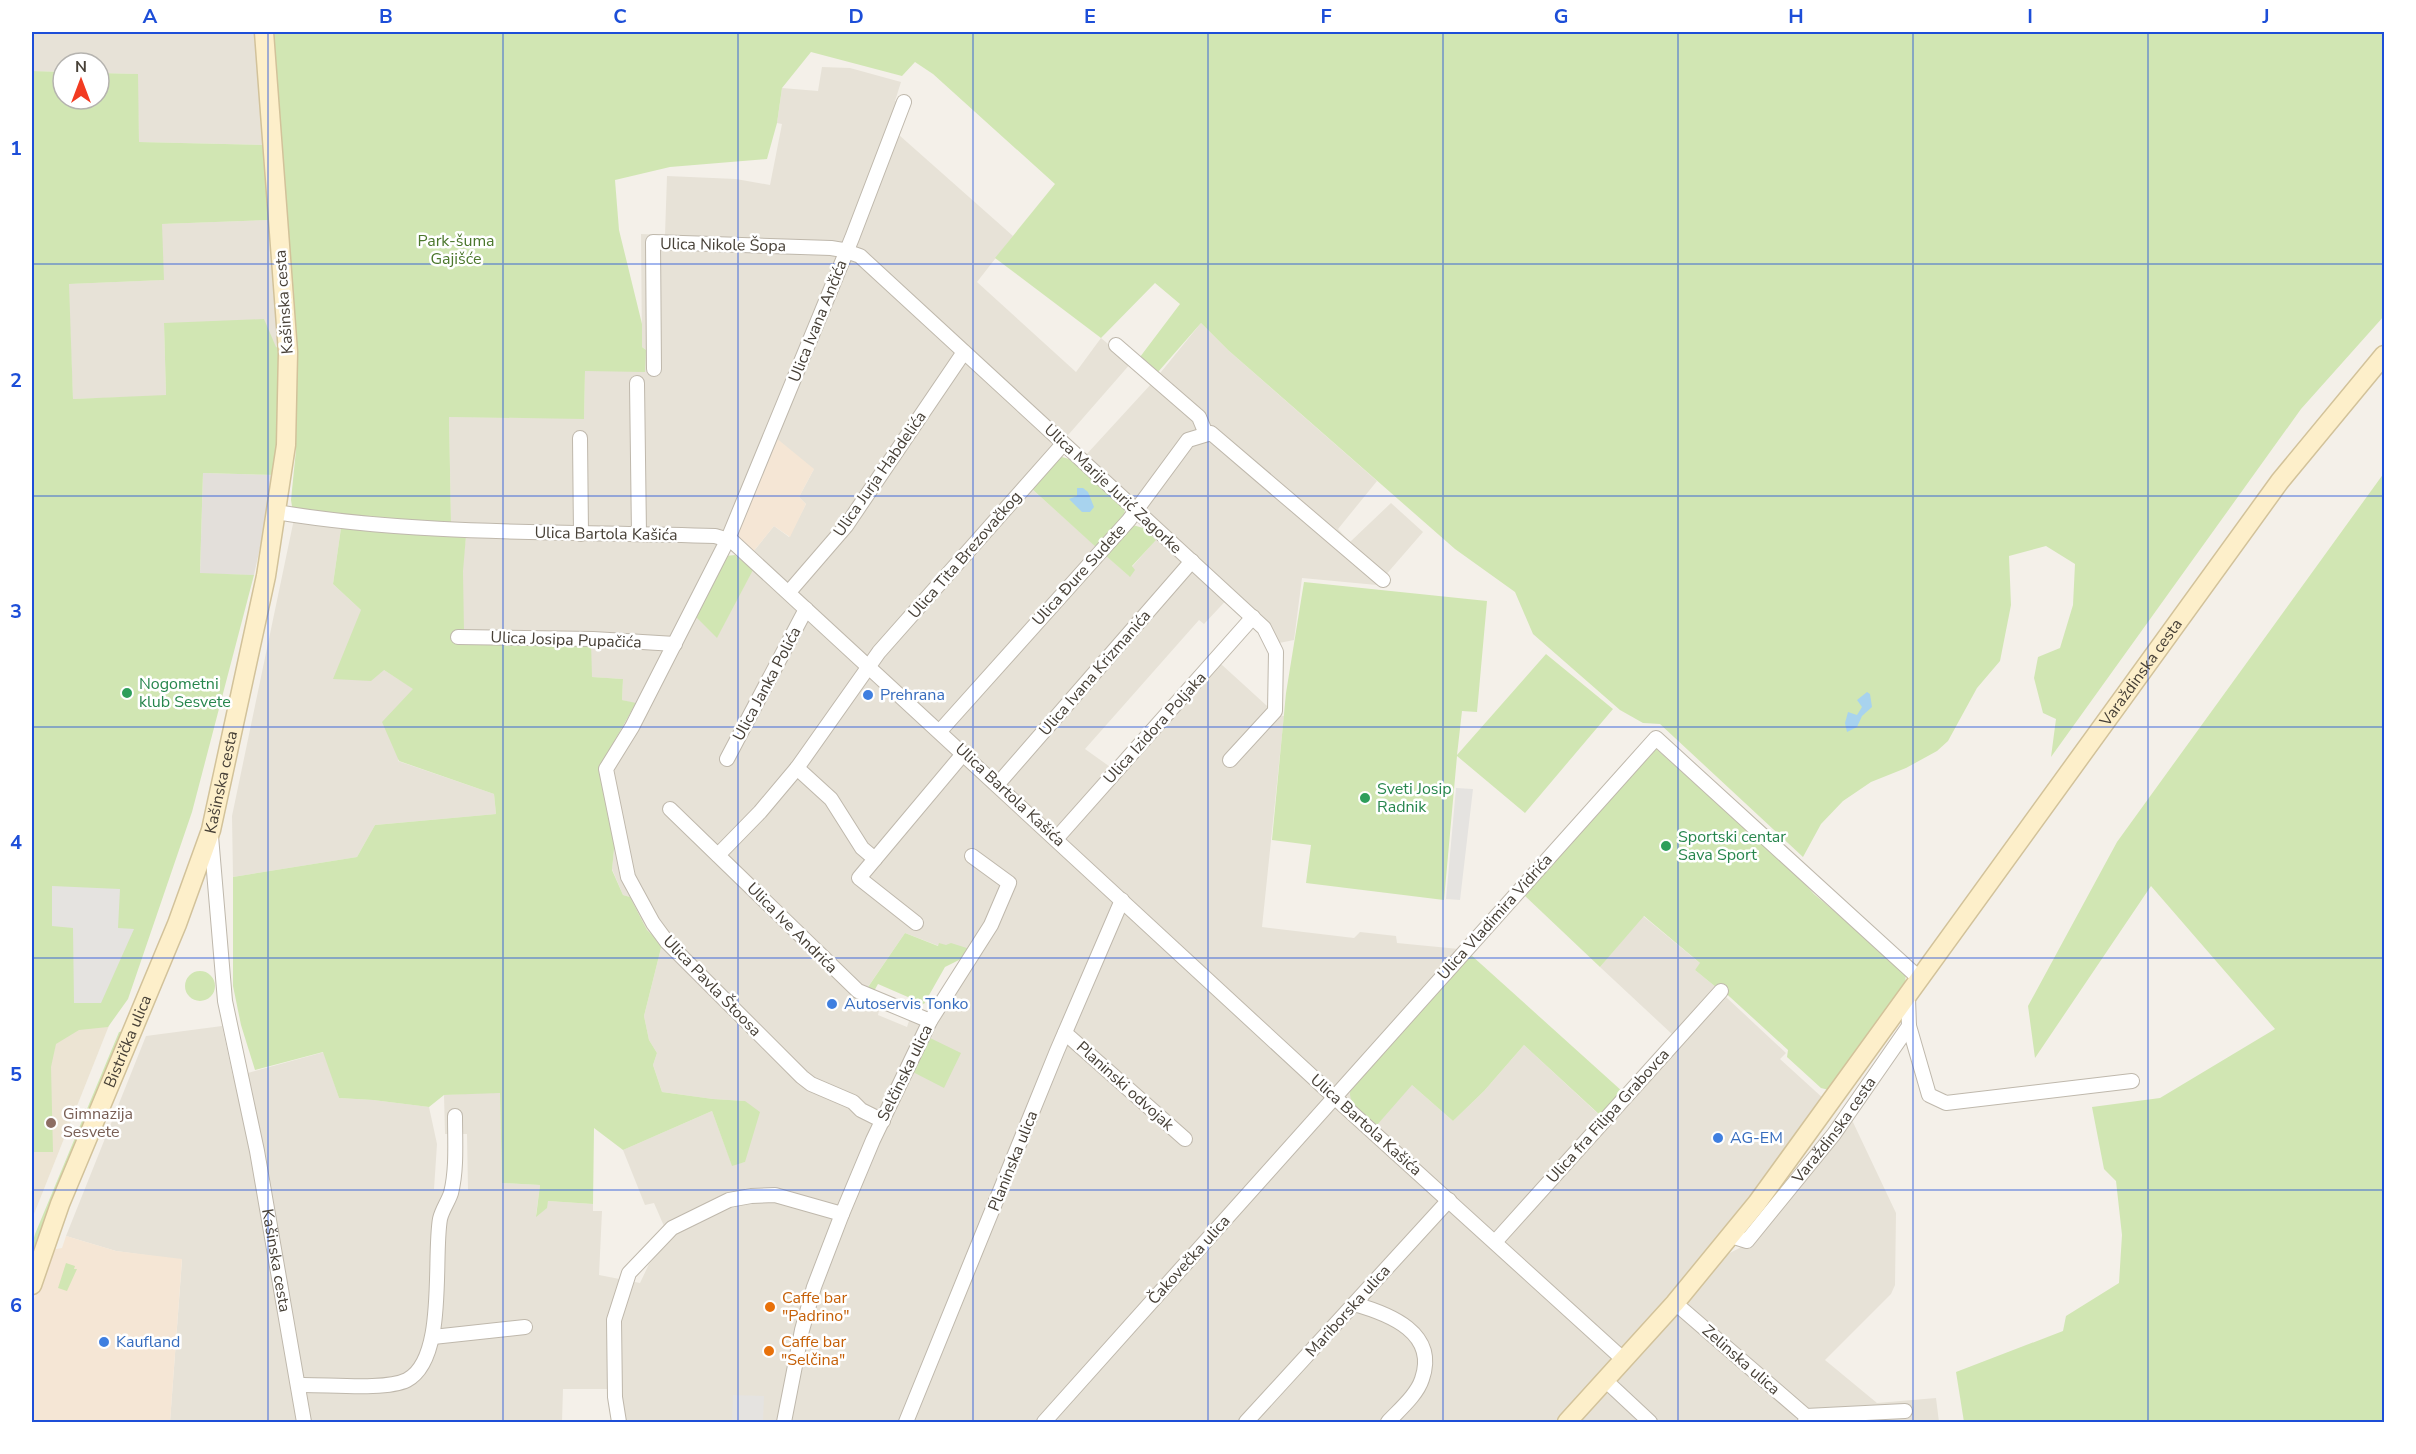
<svg xmlns="http://www.w3.org/2000/svg" width="2416" height="1454" font-family="'Nunito Sans',sans-serif">
  <style>
    .residential { fill: #e7e2d7; fill-rule: evenodd }
    .commercial { fill: #f5e6d5 }
    .industrial { fill: #e3dfda }
    .education { fill: #ece4d3 }
    .green { fill: #d1e6b3 }
    .parking { fill: #e5e3e0 }
    .water { fill: #a8d3ee }
    .lines { fill: none; stroke-linecap: round; stroke-linejoin: round }
    .minor-casing { stroke: #bfb8ac; stroke-width: 16 }
    .secondary-casing { stroke: #d2c29a; stroke-width: 21 }
    .minor { stroke: #fff; stroke-width: 14 }
    .secondary { stroke: #fdefca; stroke-width: 18 }
    .grid { fill: none; stroke: #1d4ed8; stroke-width: 1.5; stroke-opacity: 0.55 }
    .leisure-dot { fill: #2e9e5b; stroke: #fff; stroke-width: 2 }
    .shop-dot { fill: #3f7fe0; stroke: #fff; stroke-width: 2 }
    .education-dot { fill: #8d6e63; stroke: #fff; stroke-width: 2 }
    .food-dot { fill: #e8710a; stroke: #fff; stroke-width: 2 }
    .labels { text-anchor: middle; dominant-baseline: central; stroke-width: 5; stroke-linejoin: round; paint-order: stroke }
    .park-label { font-size: 16px; fill: #4b772c; stroke: #fff }
    .street-label { font-size: 16px; fill: #474037; stroke: #fff }
    .leisure-label { font-size: 16px; fill: #27864d; stroke: #fff; text-anchor: start }
    .shop-label { font-size: 16px; fill: #366cbe; stroke: #fff; text-anchor: start }
    .education-label { font-size: 16px; fill: #785e54; stroke: #fff; text-anchor: start }
    .food-label { font-size: 16px; fill: #c56008; stroke: #fff; text-anchor: start }
    .neatline { fill: none; stroke: #1d4ed8; stroke-width: 2 }
    .grid-label { font-size: 20px; text-anchor: middle; font-weight: bold; fill: #1d4ed8 }
  </style>
  <rect width="100%" height="100%" fill="#f4f0e9"/>
  <path class="residential" d="M32,32H254L263,145L139,142L137,74L99,73V63H63V72L32,71Z
    M822,67L850,68L901,82L895,101L899,103L890,127L1013,236L977,282L1076,372L1101,338L1131,363L1069,434L1050,451L1024,482L1129,576L1132,567L1165,529L1085,456L1152,383L1201,323L1228,350L1377,481L1338,529L1350,542L1391,503L1423,532L1377,585L1302,578L1294,640L1279,643L1270,625L1233,593L1204,624L1199,620L1085,749L1120,774L1221,664L1277,715L1284,716L1262,927L1354,938L1360,932L1396,936L1397,943L1459,949L1341,1083L1349,1091L1352,1101L1412,1085L1453,1121L1484,1091L1524,1045L1608,1123L1726,997L1786,1053L1780,1059L1825,1100L1716,1246L1559,1422H624L618,1389H563L562,1422H170L182,1260L116,1251L66,1236L146,1036L222,1026L233,1077L324,1052L339,1098L373,1100L429,1107L437,1144L434,1189L468,1190L467,1134H445L444,1095L500,1092L502,1183L540,1185L536,1215L545,1209L548,1201L593,1204V1211H602L599,1275L640,1283L649,1264L670,1240L654,1203L645,1205L623,1150L712,1111L732,1165L745,1162V1101L713,1099L662,1092L653,1065L657,1053L649,1040L644,1016L662,944L647,930L630,897L623,895L612,869L615,839L602,763L636,704L622,700L623,679L591,677V643L454,639L466,536L447,535L451,522L449,417L584,418L585,371L646,350L642,347L641,234L665,235L667,176L736,179L770,185L782,124L777,123L782,88L818,91ZM814,469L799,497L806,504L789,537L774,526L753,552L759,558L717,637L687,608L718,548ZM905,933L939,946L972,966L962,972L935,1027L910,1018L907,1027L878,1015L880,1006L861,997Z
    M270,220L280,348L164,324L166,396L73,399L68,284L163,280L161,224Z
    M294,519L341,528L333,584L361,610L384,670L414,689L398,761L494,794L496,814L375,825L357,857L233,877L232,816Z
    M1643,916L1701,964L1695,970L1717,988L1674,1036L1600,967Z
    M1851,1118L1896,1213L1895,1285L1891,1294L1825,1360L1877,1403L1936,1398L1939,1422H1576L1726,1255L1751,1242Z"/>
  <path class="commercial" d="M775,437L814,469L799,497L806,504L790,537L774,526L753,552L738,537V530Z
    M66,1236L116,1251L182,1259L170,1422H32V1305L51,1250L62,1248Z"/>
  <path class="industrial" d="M203,473L276,475L254,575L200,574Z"/>
  <path class="education" d="M32,1020L110,1023L32,1219Z"/>
  <path class="green" d="M273,32H2384V316L2301,409L2051,757L2056,719L2043,713L2034,678L2038,657L2060,648L2073,605L2075,564L2046,546L2009,556L2011,605L2000,661L1977,688L1948,741L1937,751L1906,768L1871,782L1843,801L1821,824L1803,857L1660,724L1643,723L1620,710L1533,634L1515,592L1455,549L1228,350L1201,323L1158,372L1140,357L1180,304L1155,283L1101,338L995,258L1055,184L933,74L915,62L902,76L811,52L782,88L777,123L767,159L670,167L615,180L619,230L642,324V347L646,350L645,372L585,371L584,419L449,417L451,522L448,535L466,536L463,571L464,632L591,642L592,677L623,679L622,700L636,703L602,763L615,839L612,870L623,895L630,897L647,930L662,944L644,1016L649,1040L657,1053L653,1065L662,1092L713,1099L745,1101L760,1112L745,1162L732,1166L712,1111L623,1150L594,1128L593,1204L548,1201L547,1208L536,1217L540,1185L502,1183L500,1093L444,1095L429,1107L373,1100L339,1098L323,1052L255,1070L241,1025L233,986V877L357,857L375,825L496,814L494,794L399,761L382,722L413,689L384,670L371,681L333,679L361,610L333,584L341,528L294,519L291,500L296,450V335Z
    M32,71L63,72V99H99V73L138,74L139,142L263,145L270,220L162,224L164,280L69,284L73,399L166,395L164,323L264,319L276,347L280,348L281,369L276,475L203,473L200,573L254,575L192,812L128,999L108,1027L79,1030L56,1044L51,1067L53,1152H32Z
    M1062,457L1069,459L1124,506L1125,515L1097,548L1032,489L1056,461Z
    M2384,473V1422H1964L1956,1372L2063,1331L2066,1316L2119,1283L2122,1235L2116,1181L2104,1169L2092,1107L2160,1098L2275,1029L2151,886L2035,1058L2028,1006L2117,842Z
    M1133,525L1143,528L1156,540L1132,566L1135,570L1130,577L1105,555Z
    M735,555L753,570L717,638L694,615L725,556Z
    M1304,582L1487,601L1477,712L1462,711L1457,755L1546,654L1613,709L1525,813L1457,756L1444,900L1306,883L1311,845L1272,840L1286,693Z
    M1654,747L1789,867L1814,894L1906,972L1905,986L1829,1090L1821,1088L1787,1057L1788,1050L1719,987L1717,988L1695,970L1700,963L1644,916L1600,967L1524,895Z
    M905,933L938,946L939,943L946,945L951,943L973,950L969,955L945,967L924,1004L878,984L873,993L866,990Z
    M1471,955L1623,1092L1601,1116L1524,1045L1484,1091L1453,1121L1412,1085L1377,1125C1366,1115 1345,1104 1351,1088Z
    M185 986a15 15 0 1 1 30 0a15 15 0 1 1-30 0Z
    M124,1031L32,1260V1245L35,1234L119,1032Z
    M926,1036L961,1053L944,1088L909,1070Z
    M66,1263L75,1266L74,1269H77L67,1291L58,1288Z"/>
  <path class="parking" d="M1456,788L1473,789L1460,900L1446,899Z
    M52,886L120,889L118,928L134,929L101,1003H74L73,928L52,926Z
    M733,1395L764,1396L763,1422H732Z"/>
  <path class="water" d="M1077,488H1083L1088,492L1094,507L1090,512H1082L1069,499L1077,496Z
    M1867,692L1870,694L1872,707L1862,716L1857,727L1847,732L1845,723L1848,712L1857,715L1862,707L1857,700Z"/>
  <g class="lines">
    <g class="minor-casing">
      <g id="minor">
        <path d="M1116,345L1199,417L1206,434"/>
        <path d="M654,369L653,242L831,248L843,250L860,256L1264,628L1276,652L1275,711L1230,760"/>
        <path d="M637,383L639,534"/>
        <path d="M580,438L581,534"/>
        <path d="M276,512C421,536 569,531 715,536L732,541L1342,1104L1624,1360"/>
        <path d="M789,592L846,526L964,352"/>
        <path d="M458,637L593,639L675,644"/>
        <path d="M940,731L1129,520L1188,440L1211,433L1383,580"/>
        <path d="M727,759L806,609"/>
        <path d="M797,768L831,799L862,848L875,859"/>
        <path d="M997,785L1192,561"/>
        <path d="M670,809L858,991L930,1021"/>
        <path id="s1" d="M211,836L225,1001L257,1151L304,1422"/>
        <path d="M1056,839L1253,617"/>
        <path d="M718,855L760,812L797,768L879,652L1063,444"/>
        <path d="M916,923L859,878L963,754"/>
        <path d="M1909,1026L1929,1095L1946,1103L2132,1081"/>
        <path d="M1065,1033L1185,1139"/>
        <path d="M883,1121L861,1110L853,1102L811,1084L802,1077L667,942L653,923L628,877L606,769L632,727L728,539L852,238L904,102"/>
        <path id="s2" d="M1731,1236L1747,1241L1834,1134L1909,1026L1908,998"/>
        <path d="M1495,1242L1721,991"/>
        <path d="M1675,1303L1806,1416L1805,1422"/>
        <path d="M1354,1304C1390,1314 1438,1333 1422,1379C1417,1395 1399,1410 1388,1422"/>
        <path d="M433,1337L525,1327"/>
        <path d="M1605,1380L1650,1422"/>
        <path d="M298,1385C325,1384 385,1391 407,1380C447,1359 433,1258 440,1219C442,1210 448,1202 451,1193C457,1169 455,1141 455,1116"/>
        <path d="M1806,1416L1905,1411"/>
        <path d="M619,1422L615,1397L614,1320L629,1273L672,1228L729,1200L751,1196L775,1195L842,1214"/>
        <path d="M784,1422L802,1330L814,1287L842,1214L873,1140L930,1021L991,925L1009,883L972,856"/>
        <path d="M906,1422L1057,1051L1122,900"/>
        <path d="M1044,1422L1656,738L1920,979"/>
        <path d="M1246,1422L1449,1200"/>
      </g>
    </g>
    <g class="secondary-casing">
      <g id="secondary">
        <path id="s3" d="M32,1285L60,1204L177,924L211,830L266,576L286,445L288,352L264,32"/>
        <path id="s4" d="M1567,1422L1675,1303L1757,1203L2280,481L2384,355"/>
      </g>
    </g>
    <use href="#minor" class="minor"/>
    <use href="#secondary" class="secondary"/>
  </g>
  <path class="grid" d="M268,32V1422M503,32V1422M738,32V1422M973,32V1422M1208,32V1422M1443,32V1422M1678,32V1422M1913,32V1422M2148,32V1422M32,264H2384M32,496H2384M32,727H2384M32,958H2384M32,1190H2384"/>
  <g class="leisure-dot">
    <circle cx="127" cy="693" r="6"/>
    <circle cx="1365" cy="798" r="6"/>
    <circle cx="1666" cy="846" r="6"/>
  </g>
  <g class="shop-dot">
    <circle cx="868" cy="695" r="6"/>
    <circle cx="832" cy="1004" r="6"/>
    <circle cx="1718" cy="1138" r="6"/>
    <circle cx="104" cy="1342" r="6"/>
  </g>
  <circle class="education-dot" cx="51" cy="1123" r="6"/>
  <g class="food-dot">
    <circle cx="770" cy="1307" r="6"/>
    <circle cx="769" cy="1351" r="6"/>
  </g>
  <g class="labels">
    <g class="park-label">
      <text x="456" y="241">Park-šuma<tspan x="456" dy="18">Gajišće</tspan></text>
    </g>
    <g class="street-label">
      <text transform="translate(723 245) rotate(1)">Ulica Nikole Šopa</text>
      <text transform="translate(284 302) rotate(-94)">Kašinska cesta</text>
      <text transform="translate(818 321) rotate(-68)">Ulica Ivana Ančića</text>
      <text transform="translate(880 474) rotate(-55)">Ulica Jurja Habdelića</text>
      <text transform="translate(1113 489) rotate(43)">Ulica Marije Jurić Zagorke</text>
      <text transform="translate(606 534) rotate(1)">Ulica Bartola Kašića</text>
      <text transform="translate(965 555) rotate(-49)">Ulica Tita Brezovačkog</text>
      <text transform="translate(1079 575) rotate(-48)">Ulica Đure Sudete</text>
      <text transform="translate(566 640) rotate(2)">Ulica Josipa Pupačića</text>
      <text stroke="none"><textPath href="#s4" startOffset="945">Varaždinska cesta</textPath></text>
      <text transform="translate(1095 673) rotate(-49)">Ulica Ivana Krizmanića</text>
      <text transform="translate(767 684) rotate(-62)">Ulica Janka Polića</text>
      <text transform="translate(1155 728) rotate(-48)">Ulica Izidora Poljaka</text>
      <text stroke="none"><textPath href="#s3" startOffset="538">Kašinska cesta</textPath></text>
      <text transform="translate(1010 795) rotate(43)">Ulica Bartola Kašića</text>
      <text transform="translate(1495 917) rotate(-48)">Ulica Vladimira Vidrića</text>
      <text transform="translate(792 928) rotate(45)">Ulica Ive Andrića</text>
      <text transform="translate(712 986) rotate(46)">Ulica Pavla Štoosa</text>
      <text stroke="none"><textPath href="#s3" startOffset="262">Bistrička ulica</textPath></text>
      <text transform="translate(905 1073) rotate(-64)">Selčinska ulica</text>
      <text transform="translate(1125 1086) rotate(42)">Planinski odvojak</text>
      <text transform="translate(1608 1116) rotate(-48)">Ulica fra Filipa Grabovca</text>
      <text transform="translate(1366 1125) rotate(42)">Ulica Bartola Kašića</text>
      <text stroke="none"><textPath href="#s2" startOffset="158">Varaždinska cesta</textPath></text>
      <text transform="translate(1013 1161) rotate(-68)">Planinska ulica</text>
      <text transform="translate(1189 1260) rotate(-48)">Čakovečka ulica</text>
      <text stroke="none"><textPath href="#s1" startOffset="430">Kašinska cesta</textPath></text>
      <text transform="translate(1348 1311) rotate(-48)">Mariborska ulica</text>
      <text transform="translate(1741 1360) rotate(41)">Zelinska ulica</text>
    </g>
    <g class="leisure-label">
      <text x="139" y="684">Nogometni<tspan x="139" dy="18">klub Sesvete</tspan></text>
      <text x="1377" y="789">Sveti Josip<tspan x="1377" dy="18">Radnik</tspan></text>
      <text x="1678" y="837">Sportski centar<tspan x="1678" dy="18">Sava Sport</tspan></text>
    </g>
    <g class="shop-label">
      <text x="880" y="695">Prehrana</text>
      <text x="844" y="1004">Autoservis Tonko</text>
      <text x="1730" y="1138">AG-EM</text>
      <text x="116" y="1342">Kaufland</text>
    </g>
    <g class="education-label">
      <text x="63" y="1114">Gimnazija<tspan x="63" dy="18">Sesvete</tspan></text>
    </g>
    <g class="food-label">
      <text x="782" y="1298">Caffe bar<tspan x="782" dy="18">"Padrino"</tspan></text>
      <text x="781" y="1342">Caffe bar<tspan x="781" dy="18">"Selčina"</tspan></text>
    </g>
  </g>
  <rect width="2416" height="1454" fill="none" stroke="#ffffff" stroke-width="66"/>
  <g transform="translate(81 81)"><circle r="28" fill="#ffffff" stroke="#b5b3af" stroke-width="1.5"/>
  <path d="M0-4.5L10 22L0 15L-10 22Z" fill="#f23b21"/>
  <text y="-9" font-size="16" font-weight="bold" text-anchor="middle" fill="#474037">N</text>
  </g>
  <rect x="33" y="33" width="2350" height="1388" class="neatline"/>
  <g class="grid-label">
    <text x="150" y="23">A</text>
    <text x="386" y="23">B</text>
    <text x="620" y="23">C</text>
    <text x="856" y="23">D</text>
    <text x="1090" y="23">E</text>
    <text x="1326" y="23">F</text>
    <text x="1561" y="23">G</text>
    <text x="1796" y="23">H</text>
    <text x="2030" y="23">I</text>
    <text x="2266" y="23">J</text>
    <text x="16" y="155">1</text>
    <text x="16" y="387">2</text>
    <text x="16" y="618">3</text>
    <text x="16" y="849">4</text>
    <text x="16" y="1081">5</text>
    <text x="16" y="1312">6</text>
  </g>
</svg>
